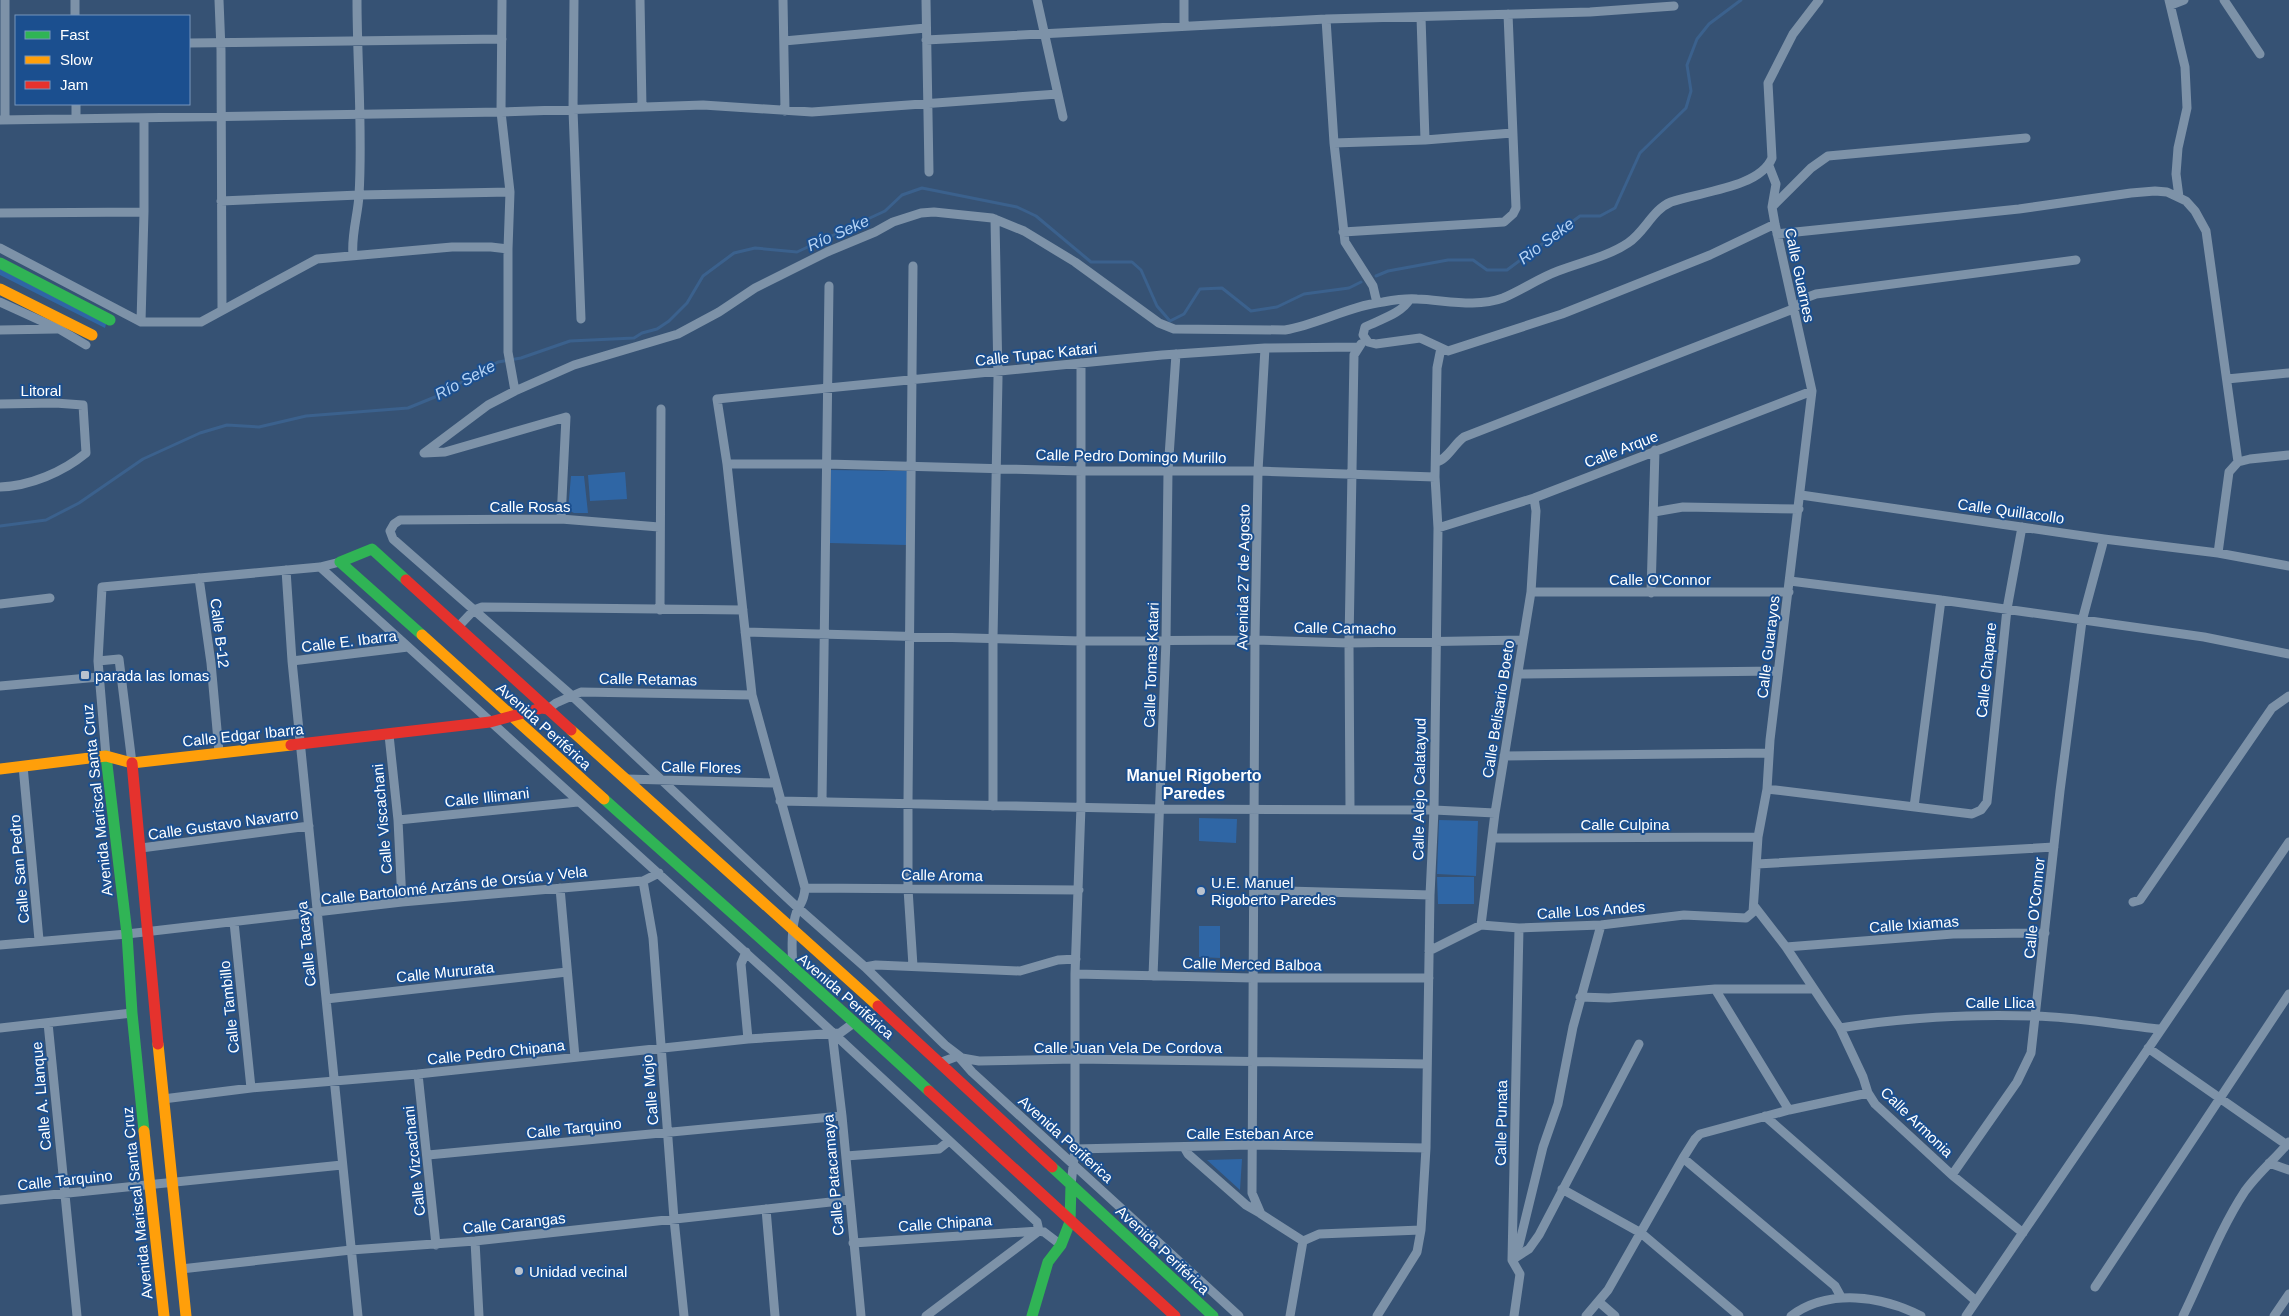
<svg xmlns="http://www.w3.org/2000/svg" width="2289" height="1316" font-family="Arial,sans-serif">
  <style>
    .green { fill: #2f66a5 }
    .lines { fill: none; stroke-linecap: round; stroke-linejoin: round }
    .stream { stroke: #3b618d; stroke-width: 3 }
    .street { stroke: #7d92a8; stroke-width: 9 }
    .fast { stroke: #30b455; stroke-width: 11 }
    .slow { stroke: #ff9f0a; stroke-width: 11 }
    .jam { stroke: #e5322d; stroke-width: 11 }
    .poi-dot { fill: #b9c2ce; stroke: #1b4f8f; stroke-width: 2 }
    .labels { text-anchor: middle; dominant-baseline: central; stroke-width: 4; stroke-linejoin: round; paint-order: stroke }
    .street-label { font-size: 15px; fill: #fff; stroke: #1b4f8f }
    .poi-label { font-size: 15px; fill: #fff; stroke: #1b4f8f; text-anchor: start }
    .water-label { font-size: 16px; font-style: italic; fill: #b5d3f5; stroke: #1b4f8f }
    .neighbourhood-label { font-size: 16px; font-weight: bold; fill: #fff; stroke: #1b4f8f }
  </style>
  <rect width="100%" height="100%" fill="#365274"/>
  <path class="green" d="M0,264L107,321L105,328L0,275Z
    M831,470L907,471L906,545L830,543Z
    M625,472L627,499L590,501L588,475Z
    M571,476H584L588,513H574L568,510Z
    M1199,818L1237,819L1236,843L1199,841Z
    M1439,820L1478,821L1476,876L1437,874Z
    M1437,877H1474V904H1438Z
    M1199,926H1220V958L1199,957Z
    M1242,1159L1240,1190L1207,1160Z"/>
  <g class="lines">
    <path class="stream" d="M1376,276L1388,271L1448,260H1473L1487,270H1507L1580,216H1600L1615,208L1640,153L1686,108L1691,91L1687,65L1697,39L1709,24L1741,0
      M0,526L46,520L79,503L143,459L200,433L227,425L259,427L306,416L408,408L435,397L498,362L521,358L570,341L634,338L642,333L657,329L669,321L687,303L703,276L734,253L755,248L797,252L885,211L902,195L922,188L1017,207L1036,216L1091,262H1132L1141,270L1157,306L1170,321L1184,314L1200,289L1222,288L1251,311L1277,307L1304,294L1349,288L1361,282"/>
    <path class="street" d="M5,0V120
      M75,0V16
      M219,0L221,50L222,310
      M502,0L501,112L510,192L508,249
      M574,0L573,110L581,319
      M640,0L642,107
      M783,0L785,111
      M926,0L929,172
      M1037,0L1063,117
      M1184,0V26
      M2169,0L2185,67L2187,108L2178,148L2176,174L2179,197
      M2224,0L2260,54
      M2171,5L2184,0
      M1421,17L1425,140
      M1326,19L1334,143L1425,140L1512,133
      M926,40L1326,19L1590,12L1674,6
      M784,41L926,28
      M189,43L502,39
      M76,104V119
      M0,120L501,112L703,105L812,112L1058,94
      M1334,143L1345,242L1373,286L1377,303
      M221,201L359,195L510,192
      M1772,207L1811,168L1828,156L2026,138
      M0,213L144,212
      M1343,232L1504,222L1513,214L1516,208L1508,14
      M1777,234L2019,209L2131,193L2155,191L2167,192L2186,201L2195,211L2206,231L2238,462
      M0,248L141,322H201L317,259L452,247H491L508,249V352L515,391
      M353,255C351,235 358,215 359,195C363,130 357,65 357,0
      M913,266L908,802V889L913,966
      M1410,299C1401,314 1381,319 1365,327L1363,335L1368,342L1376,344L1420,338L1448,351L1562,314L1710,255L1775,224
      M0,302L59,329L86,345
      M141,322L144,212V118
      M0,330L56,329
      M1265,348L1258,471L1255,640L1252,1193L1261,1214L1303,1241
      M2227,379L2289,373
      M0,404L55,403L83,405L86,453C63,472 30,486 0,487
      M424,453L488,405L515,391L574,365L678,334L719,312L755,288L827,252L875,232L893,222L921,213L934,212L992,218L1024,231L1075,262L1159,323L1174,329L1285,330C1319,324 1349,306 1383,302C1394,300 1406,298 1417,299C1445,300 1476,308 1503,298C1522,290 1539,278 1558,271C1581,262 1607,257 1628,243C1645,232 1652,210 1671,202C1698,192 1760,188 1772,158L1768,83L1793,34L1819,0
      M424,453L445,452L566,417L561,519
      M1436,462C1447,460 1454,444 1464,437L1793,309L1808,297L1816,294L2076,260
      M727,464H827L1082,471H1258L1435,477
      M1801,495L2104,539L2218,553L2289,566
      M1654,512L1683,507L1799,509
      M659,527L561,519L400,520L394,524L390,531L393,539L571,695L798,908L865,967L945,1045L962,1058L979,1061L1075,1059L1427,1064
      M1438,528L1534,498L1812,391
      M2218,553L2229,472L2238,462L2250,459L2289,455
      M320,567L777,981L1037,1222L1039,1231L853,1243
      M286,570L292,661L358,1316
      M199,578L211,663L219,752
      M1790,581L1941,600L2204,637L2289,654
      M1531,592H1789
      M1651,593L1655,450
      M0,604L50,598
      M660,610L661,409
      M458,627L474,610L482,607L743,610
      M745,632L1080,641L1255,640L1349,643L1523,640
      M98,661L119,659L132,763
      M292,661L408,647
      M1518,674L1778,671
      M0,686L99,677
      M548,709L556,703L581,692L752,695
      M389,735L398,820L402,902
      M106,756L98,661L102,587L320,567L340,562
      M1504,756L1769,753
      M23,766L39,940
      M626,779L776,783
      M1767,789L1972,814L1981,810L1987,802L2007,609L2022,527
      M780,801L1160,809L1434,810L1495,813
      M822,801L829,286
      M993,806V638L998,378L995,219
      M1914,807L1941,600
      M1350,809L1349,643L1354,355L1361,344
      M398,820L578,802
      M1493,838L1758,837
      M141,848L309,826
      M1757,864L2054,847
      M659,873L643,881L653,938L674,1219L684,1316
      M560,888L575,1057
      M805,888L1079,890
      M1254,890L1430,895
      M2133,902L2140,900L2272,708L2289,696
      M1755,907L1786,947L1840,1028L1863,1077L1868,1093L1875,1104L1952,1175L2023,1233
      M234,922L251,1088
      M1481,925L1495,813L1531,592L1536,511L1534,498
      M0,945L127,934L402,902L643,881
      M1786,947L1953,934L2045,933
      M1429,951L1481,925L1519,928L1601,925L1684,915L1746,918L1753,912L1758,837L1767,789L1770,740L1812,391L1775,224L1772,207L1776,184L1769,166
      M746,952L741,964L748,1039
      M865,967L876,965L1020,971L1058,960L1076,959
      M793,969C792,952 791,934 795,917C798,904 804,905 805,888L752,695L727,464L717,399L1162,355L1265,348L1359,347
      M1075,974L1253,978H1429
      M1153,976L1166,640L1168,471L1176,354
      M1715,989L1789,1110
      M1580,997L1609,998L1715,989H1812
      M326,999L567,972
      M48,1023L77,1316
      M0,1028L132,1013
      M1840,1028C1904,1017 1970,1014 2035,1016C2076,1017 2119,1025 2160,1029
      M832,1032L842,1116L861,1316
      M2148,1048L2287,1145
      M939,1063L958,1056L972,1072L1239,1316
      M418,1074L436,1245
      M163,1099L251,1088L418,1074L748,1039L840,1033L855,1022
      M1765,1116L1976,1301
      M1184,1147L1188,1154L1246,1205L1260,1213
      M1075,1149L1251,1145L1426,1148
      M428,1155L842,1116
      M846,1156L939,1149L949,1141
      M1683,1158L1835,1286L1841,1297
      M2269,1163L2289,1170
      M1952,1175L2017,1082L2031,1053L2060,791L2082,621L2104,539
      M1071,1185L1075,1149V974L1081,806V363
      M1562,1189L1641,1233L1739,1316
      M0,1200L342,1165
      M766,1209L775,1316
      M475,1241L479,1316
      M1303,1241L1319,1234L1421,1230
      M1513,1252L1519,1245L1543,1147L1558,1104L1573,1027L1601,925
      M1512,1260L1529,1249L1539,1235L1639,1044
      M181,1269L351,1250L475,1241L849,1200
      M2095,1287L2289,994
      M1599,1302L1615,1316
      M926,1316L1039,1231L1044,1232L1061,1245
      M1290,1316L1303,1241
      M1377,1316L1417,1252L1421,1230L1426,1148L1430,895L1434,810L1438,528L1435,477L1437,368L1441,348
      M1514,1316L1520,1274L1512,1260L1519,928
      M1586,1316L1608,1290L1683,1158L1695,1139L1700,1134L1789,1110L1868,1093
      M1791,1316C1829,1288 1882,1296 1921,1316
      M1966,1316L2289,842
      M2183,1316C2203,1275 2220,1229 2245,1191C2258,1173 2275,1159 2289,1142
      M2274,1316L2289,1294"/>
    <path class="fast" d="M0,263L110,320
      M406,580L372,549L340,562L422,635
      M106,756L127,934L132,1013L144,1131
      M604,799C712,896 822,991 929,1091
      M1052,1167L1213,1316
      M1032,1316L1048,1262L1061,1245L1070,1222L1071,1185"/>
    <path class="slow" d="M0,289L92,335
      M422,635L604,799
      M571,730L878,1006
      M0,769L106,756L132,763L291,745
      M158,1044L186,1316
      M144,1131L164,1316"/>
    <path class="jam" d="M406,580L571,730
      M291,745L490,722L542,708L548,709
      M132,763L158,1044
      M878,1006L1052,1167
      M929,1091L1175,1316"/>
  </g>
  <g class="poi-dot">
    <rect x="80" y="670" width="10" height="10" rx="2.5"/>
    <circle cx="1201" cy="891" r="5"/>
    <circle cx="519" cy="1271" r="5"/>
  </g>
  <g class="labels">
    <g class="street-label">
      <text transform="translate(1800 275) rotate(78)">Calle Guarnes</text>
      <text transform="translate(1036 354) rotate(-6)">Calle Tupac Katari</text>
      <text x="41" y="390">Litoral</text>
      <text transform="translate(1621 449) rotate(-21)">Calle Arque</text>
      <text transform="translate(1131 456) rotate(1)">Calle Pedro Domingo Murillo</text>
      <text x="530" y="506">Calle Rosas</text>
      <text transform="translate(2011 511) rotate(8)">Calle Quillacollo</text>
      <text transform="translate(1243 577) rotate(-89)">Avenida 27 de Agosto</text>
      <text x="1660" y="579">Calle O'Connor</text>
      <text transform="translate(1345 628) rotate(1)">Calle Camacho</text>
      <text transform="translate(220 633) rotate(83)">Calle B-12</text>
      <text transform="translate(349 641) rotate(-7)">Calle E. Ibarra</text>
      <text transform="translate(1768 647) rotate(-83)">Calle Guarayos</text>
      <text transform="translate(1151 665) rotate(-88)">Calle Tomas Katari</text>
      <text transform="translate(1986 670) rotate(-84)">Calle Chapare</text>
      <text transform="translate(648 679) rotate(1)">Calle Retamas</text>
      <text transform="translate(1498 709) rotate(-81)">Calle Belisario Boeto</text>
      <text transform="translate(544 726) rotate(42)">Avenida Periférica</text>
      <text transform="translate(243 735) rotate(-6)">Calle Edgar Ibarra</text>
      <text transform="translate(701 767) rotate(1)">Calle Flores</text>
      <text transform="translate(1419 789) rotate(-89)">Calle Alejo Calatayud</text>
      <text transform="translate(487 797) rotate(-6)">Calle Illimani</text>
      <text transform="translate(97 800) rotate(-96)">Avenida Mariscal Santa Cruz</text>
      <text transform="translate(382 819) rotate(-95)">Calle Viscachani</text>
      <text transform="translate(223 824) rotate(-8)">Calle Gustavo Navarro</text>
      <text x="1625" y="824">Calle Culpina</text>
      <text transform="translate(19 869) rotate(-95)">Calle San Pedro</text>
      <text transform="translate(942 875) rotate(1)">Calle Aroma</text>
      <text transform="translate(454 885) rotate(-6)">Calle Bartolomé Arzáns de Orsúa y Vela</text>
      <text transform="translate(2034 908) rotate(-84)">Calle O'Connor</text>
      <text transform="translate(1591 910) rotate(-4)">Calle Los Andes</text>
      <text transform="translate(1914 924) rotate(-4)">Calle Ixiamas</text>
      <text transform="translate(306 944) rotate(-96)">Calle Tacaya</text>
      <text transform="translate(1252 964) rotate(1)">Calle Merced Balboa</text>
      <text transform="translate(445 972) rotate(-6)">Calle Mururata</text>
      <text transform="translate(846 996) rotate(41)">Avenida Periférica</text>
      <text x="2000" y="1002">Calle Llica</text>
      <text transform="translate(229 1007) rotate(-96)">Calle Tambillo</text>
      <text x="1128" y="1047">Calle Juan Vela De Cordova</text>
      <text transform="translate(496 1052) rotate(-6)">Calle Pedro Chipana</text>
      <text transform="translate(650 1090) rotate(-95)">Calle Mojo</text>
      <text transform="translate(41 1096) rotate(-95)">Calle A. Llanque</text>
      <text transform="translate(1917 1122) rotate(44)">Calle Armonia</text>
      <text transform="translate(1501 1123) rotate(-89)">Calle Punata</text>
      <text transform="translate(574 1128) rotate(-6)">Calle Tarquino</text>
      <text x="1250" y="1133">Calle Esteban Arce</text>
      <text transform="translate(1066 1139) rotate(42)">Avenida Periferica</text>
      <text transform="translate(414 1161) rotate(-96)">Calle Vizcachani</text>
      <text transform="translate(833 1175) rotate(-95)">Calle Patacamaya</text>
      <text transform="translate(65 1180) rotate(-6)">Calle Tarquino</text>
      <text transform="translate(137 1203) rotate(-96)">Avenida Mariscal Santa Cruz</text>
      <text transform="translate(514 1223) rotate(-6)">Calle Carangas</text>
      <text transform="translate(945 1223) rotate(-4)">Calle Chipana</text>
      <text transform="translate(1163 1250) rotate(43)">Avenida Periférica</text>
    </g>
    <g class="poi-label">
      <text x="95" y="675">parada las lomas</text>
      <text x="1211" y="882">U.E. Manuel<tspan x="1211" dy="17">Rigoberto Paredes</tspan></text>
      <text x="529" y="1271">Unidad vecinal</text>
    </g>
    <g class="water-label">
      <text transform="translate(838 233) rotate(-24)">Río Seke</text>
      <text transform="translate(1546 241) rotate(-37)">Rio Seke</text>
      <text transform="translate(465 380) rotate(-28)">Río Seke</text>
    </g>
    <g class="neighbourhood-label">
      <text x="1194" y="775">Manuel Rigoberto<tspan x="1194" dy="18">Paredes</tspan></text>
    </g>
  </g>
  <rect x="15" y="15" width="175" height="90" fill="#1b4f8f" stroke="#7695bc"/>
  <rect x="25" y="31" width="25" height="8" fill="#30b455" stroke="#7695bc"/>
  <text x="60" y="40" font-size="15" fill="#ffffff">Fast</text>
  <rect x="25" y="56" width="25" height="8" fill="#ff9f0a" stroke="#7695bc"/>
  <text x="60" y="65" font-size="15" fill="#ffffff">Slow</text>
  <rect x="25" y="81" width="25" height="8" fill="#e5322d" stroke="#7695bc"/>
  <text x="60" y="90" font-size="15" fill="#ffffff">Jam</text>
</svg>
